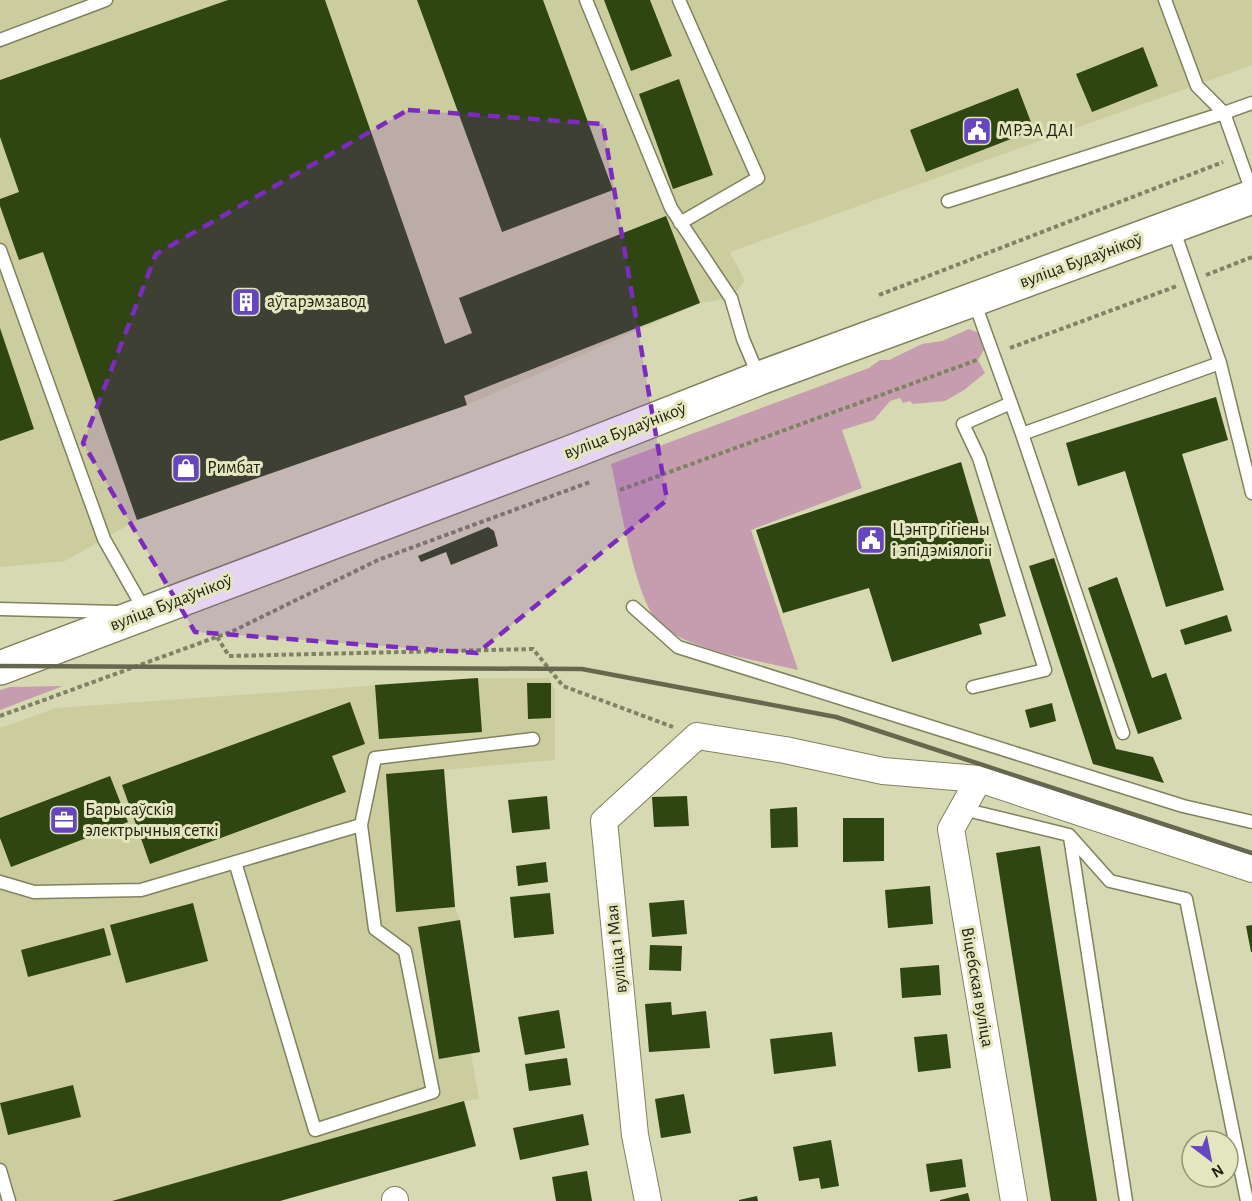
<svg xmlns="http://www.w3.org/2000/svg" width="1252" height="1201" font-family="'Alegreya Sans',sans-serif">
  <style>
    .built { fill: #cbcd9f }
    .green { fill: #c69daf }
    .building { fill: #2f4512 }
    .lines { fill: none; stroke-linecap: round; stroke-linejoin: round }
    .lane-casing { stroke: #80815d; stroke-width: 15 }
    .street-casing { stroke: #80815d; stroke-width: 28 }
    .secondary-casing { stroke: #80815d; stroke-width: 36 }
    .path { stroke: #808266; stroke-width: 4; stroke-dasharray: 4.5 3; stroke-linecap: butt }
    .lane { stroke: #fff; stroke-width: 12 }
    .street { stroke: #fff; stroke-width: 26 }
    .secondary { stroke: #fff; stroke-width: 33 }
    .rail { stroke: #66674f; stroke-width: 4.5 }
    .marked { fill: #7b2cbf; fill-opacity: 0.2; stroke: #7b2cbf; stroke-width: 4.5; stroke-dasharray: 12 8; stroke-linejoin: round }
    .labels { text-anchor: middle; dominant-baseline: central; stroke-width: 6; stroke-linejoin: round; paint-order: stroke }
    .poi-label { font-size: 18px; fill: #202112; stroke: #e4e6be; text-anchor: start }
    .street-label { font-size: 18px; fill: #202112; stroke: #e4e6be }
  </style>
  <rect width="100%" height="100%" fill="#d6d9b1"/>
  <path class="built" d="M0,0H1252V65L730,252L745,281L731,298L700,303L467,405L137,520L65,561L0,567Z
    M478,678H549L555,690V760L444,770L455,907L460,920L480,1052L471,1054L479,1099L464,1101L476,1146L280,1201H0V728L56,708Z"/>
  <path class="green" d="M969,329L979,333L985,348L978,360L985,373L964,390L945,401L913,404L910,401L903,403L900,398L890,401L874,420L842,430L862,488L751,530L798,670C761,661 683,650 657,621C634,594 620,501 611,464L869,368L880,360H889L922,344L942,341Z
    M63,686L0,710V690L10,687Z"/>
  <path class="building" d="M228,0H325L445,344L472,333L459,298L666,216L700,303L464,396L467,405L137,520L43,252L19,260L0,206V199L19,192L0,137V80Z
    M417,0H543L613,190L502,232Z
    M604,0H650L672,56L631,71Z
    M1143,47L1158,86L1092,112L1076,74Z
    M679,79L713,175L673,189L639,94Z
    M1018,88L1034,130L926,172L910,130Z
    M0,328L34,429L0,441Z
    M1216,397L1228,440L1182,454L1224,590L1166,607L1125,471L1078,486L1066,443Z
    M961,462L1006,616L979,624L982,634L892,662L869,588L783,613L756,530Z
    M488,527L494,531L498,546L451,565L446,552L421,562L418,556Z
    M1054,558L1116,749L1153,757L1164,783L1093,764L1029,566Z
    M1117,577L1152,678L1166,673L1182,719L1138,734L1088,588Z
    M1227,615L1232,631L1185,645L1180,630Z
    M478,678L482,732L379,739L375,685Z
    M527,683H551V718L528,719Z
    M350,702L365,744L332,756L346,792L150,864L122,785Z
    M1052,703L1056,721L1030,728L1025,710Z
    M444,769L455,907L396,912L386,774Z
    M110,776L128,822L11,867L0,838V818Z
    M547,796L550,829L512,833L508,800Z
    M687,796L689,826L654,827L652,797Z
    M797,807L798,847L771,848L770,809Z
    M843,818H884V861L843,862Z
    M1040,846L1072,1047L1097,1201H1051L1028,1055L996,853Z
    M546,862L548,882L518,886L516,866Z
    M930,886L933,924L888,928L885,890Z
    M550,893L554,934L514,938L510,897Z
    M684,900L687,934L652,937L649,903Z
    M193,903L208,961L126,983L110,925Z
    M460,920L480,1052L439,1059L418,927Z
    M1252,925V952H1251L1246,926Z
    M104,928L111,955L28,977L21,950Z
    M650,945L682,946L681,971L649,970Z
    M939,965L941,995L902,998L900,968Z
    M671,1002L672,1015L706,1011L710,1048L649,1052L645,1004Z
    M559,1010L565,1048L525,1055L518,1017Z
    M832,1032L836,1066L774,1074L770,1039Z
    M947,1034L951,1068L918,1072L914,1037Z
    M567,1058L571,1085L529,1091L525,1064Z
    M73,1085L81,1117L8,1135L0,1103Z
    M684,1094L691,1133L661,1138L655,1099Z
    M464,1101L476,1146L280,1201H112Z
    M583,1114L589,1145L520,1160L513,1128Z
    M831,1140L839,1186L821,1189L819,1178L799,1181L793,1147Z
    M962,1159L966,1187L930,1192L926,1164Z
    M587,1171L592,1201H556L552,1177Z
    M968,1193L970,1201H940V1200Z
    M757,1196L758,1201H739V1200Z"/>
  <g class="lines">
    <g class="lane-casing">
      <path id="lane" d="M586,0L671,208L731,298L743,339L759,377
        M679,0L758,178L680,223
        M0,40L106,0
        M1252,103L1224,113L1252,192
        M948,201L1224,113L1197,86L1165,0
        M0,250L104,539L146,613
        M974,301L1022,434L1220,363L1173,228
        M1220,363L1252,493
        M1022,434L1123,733
        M633,607L678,647L1183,806L1252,822
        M0,609L117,612
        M973,687L1045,670L979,458L963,424L1011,403
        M963,809L1069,835L1110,881L1186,899L1247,1201
        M1070,837L1126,1201
        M235,862L315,1130L433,1092L405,951L375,929L361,825
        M0,882L34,892L141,890L361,825L375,758L533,739
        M0,1170L9,1201"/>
    </g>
    <g class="street-casing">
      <path id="street" d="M979,779L951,829L1014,1201
        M395,1200V1201
        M648,1201L635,1135L604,821L697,736L785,750L883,771L979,779L1252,869"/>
    </g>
    <g class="secondary-casing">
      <path id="secondary" d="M0,668L569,453L760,378L1252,197"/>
    </g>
    <path class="path" d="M1206,275L1252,257
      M879,295L1223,162
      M1010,348L1177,286
      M620,490L977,360
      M217,637L229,656L533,649L563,686L673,727
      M0,716L233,631L378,560L590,482"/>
    <use href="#lane" class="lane"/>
    <use href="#street" class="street"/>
    <use href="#secondary" class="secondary"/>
    <path class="rail" d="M0,666L582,669L836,717L1252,853"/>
  </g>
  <path class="marked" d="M408,110L603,124L667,500L477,653L195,632L83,443L156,254Z"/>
  <defs>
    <g id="civic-square" transform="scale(1.5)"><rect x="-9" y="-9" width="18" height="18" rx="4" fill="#6546bf" stroke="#e4e6be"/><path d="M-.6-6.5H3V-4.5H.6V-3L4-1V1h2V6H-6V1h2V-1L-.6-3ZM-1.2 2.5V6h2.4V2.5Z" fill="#fff"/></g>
    <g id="building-square" transform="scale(1.5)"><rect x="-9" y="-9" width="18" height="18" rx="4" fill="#6546bf" stroke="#e4e6be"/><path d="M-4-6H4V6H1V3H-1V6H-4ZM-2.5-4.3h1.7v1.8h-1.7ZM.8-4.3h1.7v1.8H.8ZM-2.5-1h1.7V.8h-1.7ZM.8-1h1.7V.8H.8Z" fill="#fff"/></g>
    <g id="shop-square" transform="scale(1.5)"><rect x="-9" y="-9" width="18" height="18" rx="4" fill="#6546bf" stroke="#e4e6be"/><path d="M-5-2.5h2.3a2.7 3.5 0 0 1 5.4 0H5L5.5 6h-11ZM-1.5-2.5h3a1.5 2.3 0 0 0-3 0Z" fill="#fff"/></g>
    <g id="office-square" transform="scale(1.5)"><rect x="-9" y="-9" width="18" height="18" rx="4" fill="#6546bf" stroke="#e4e6be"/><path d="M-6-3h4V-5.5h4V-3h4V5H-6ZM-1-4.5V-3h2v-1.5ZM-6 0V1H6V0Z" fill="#fff"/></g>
  </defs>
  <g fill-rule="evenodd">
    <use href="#civic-square" x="977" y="131"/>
    <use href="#building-square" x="246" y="302"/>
    <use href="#shop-square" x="186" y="468"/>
    <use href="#civic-square" x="871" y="540"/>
    <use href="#office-square" x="64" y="820"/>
  </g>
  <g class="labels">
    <g class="poi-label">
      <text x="998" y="131">МРЭА ДАІ</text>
      <text x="267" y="302">аўтарэмзавод</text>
      <text x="207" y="468">Римбат</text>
      <text x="892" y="530">Цэнтр гігіены<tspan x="892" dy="21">і эпідэміялогіі</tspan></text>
      <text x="85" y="810">Барысаўскія<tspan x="85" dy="21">электрычныя сеткі</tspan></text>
    </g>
    <g class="street-label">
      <text transform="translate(1081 261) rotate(-20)">вуліца Будаўнікоў</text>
      <text transform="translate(625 431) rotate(-21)">вуліца Будаўнікоў</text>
      <text transform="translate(171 603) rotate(-21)">вуліца Будаўнікоў</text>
      <text transform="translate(617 949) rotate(-96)">вуліца 1 Мая</text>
      <text transform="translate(977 987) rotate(80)">Віцебская вуліца</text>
    </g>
  </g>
  <g transform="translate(1210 1159) rotate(148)"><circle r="28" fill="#e4e6be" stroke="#969779" stroke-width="1.5"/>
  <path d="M0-4.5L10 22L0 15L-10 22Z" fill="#6546bf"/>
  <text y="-9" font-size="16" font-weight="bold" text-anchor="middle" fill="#202112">N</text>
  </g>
</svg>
